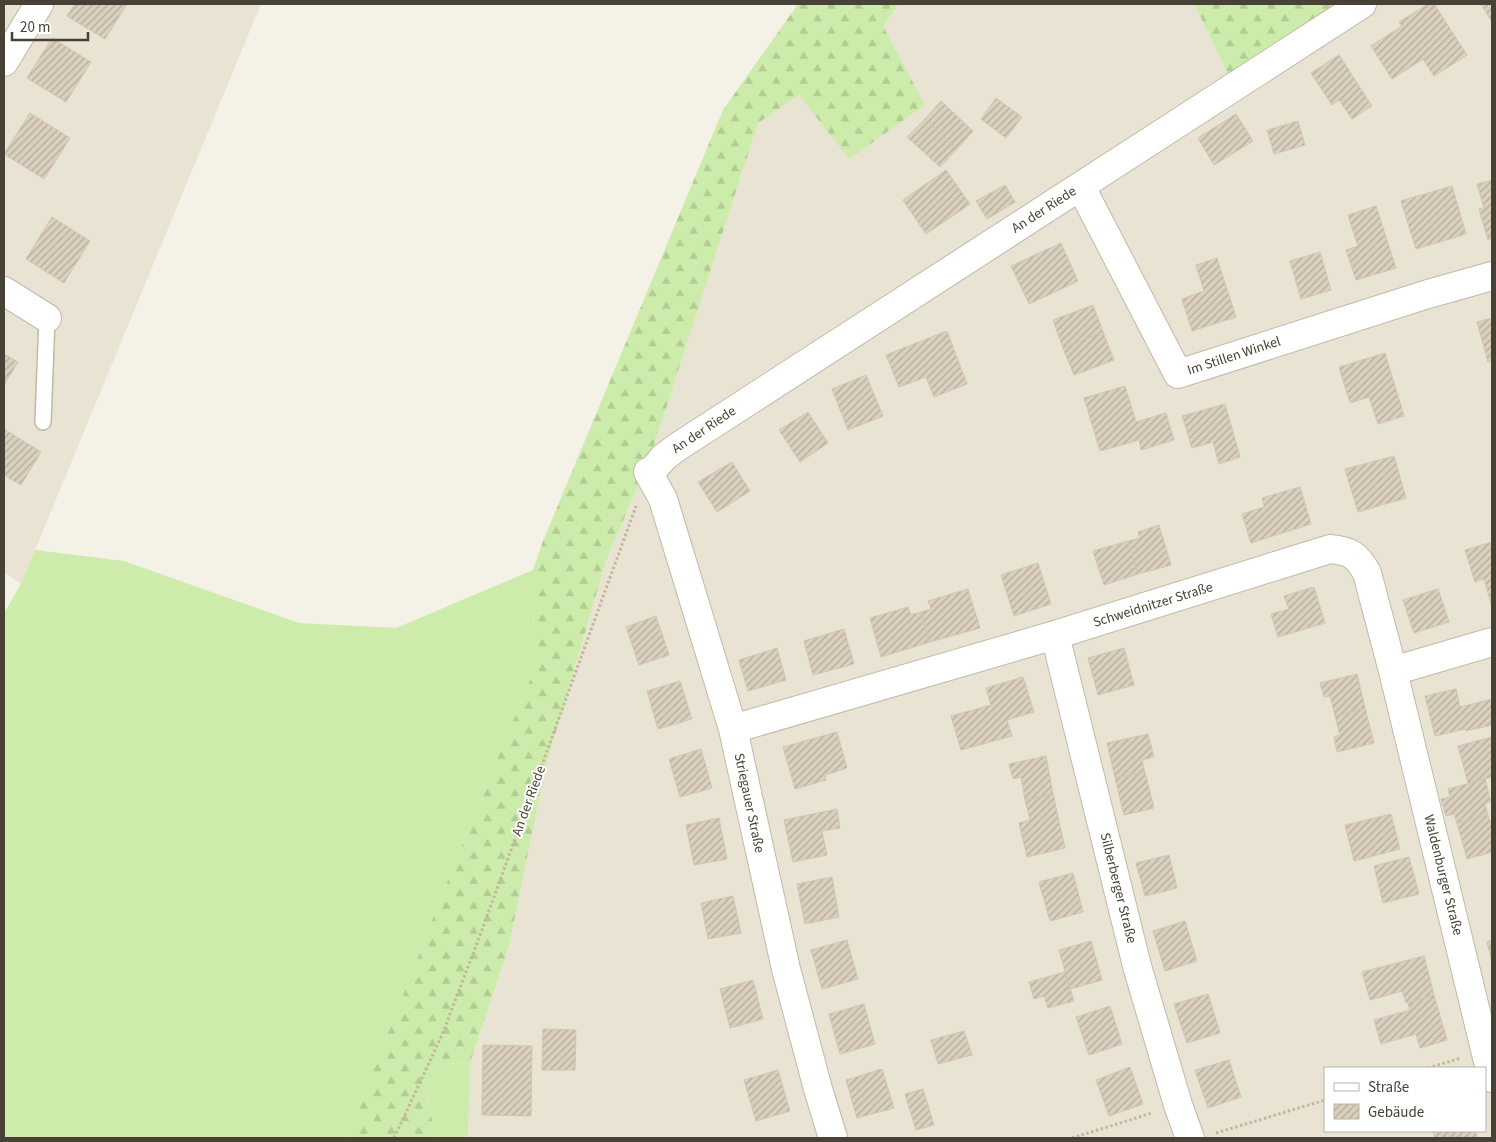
<svg xmlns="http://www.w3.org/2000/svg" width="1496" height="1142" font-family="'Source Sans 3',sans-serif">
  <style>
    .residential { fill: #e9e3d4; fill-rule: evenodd }
    .grass { fill: #cdecab }
    .forest { fill: url(#forest-firs) }
    .building { fill: url(#building-hatch); stroke: #d2c5ad }
    .lines { fill: none; stroke-linecap: round; stroke-linejoin: round }
    .lane-casing { stroke: #c1b9a8; stroke-width: 18 }
    .street-casing { stroke: #c1b9a8; stroke-width: 30 }
    .path { stroke: #c4b698; stroke-width: 3; stroke-dasharray: 2.5 2.5; stroke-linecap: butt }
    .lane { stroke: #fff; stroke-width: 15 }
    .street { stroke: #fff; stroke-width: 28 }
    .labels { text-anchor: middle; dominant-baseline: central; stroke-width: 4; stroke-linejoin: round; paint-order: stroke }
    .street-label { font-size: 14px; fill: #484135; stroke: #fff }
  </style>
  <defs>
    <pattern id="forest-firs" width="22" height="20" patternUnits="userSpaceOnUse" patternTransform="scale(1.25)"><rect width="22" height="20" fill="#cdecab"/><path d="M5 1l3.5 6h-7zM16 11l3.5 6h-7z" fill="#b2cc94"/></pattern>
    <pattern id="building-hatch" width="6" height="6" patternUnits="userSpaceOnUse" patternTransform="scale(1.25)"><rect width="6" height="6" fill="#dad0bd"/><path d="M-1 1l2-2M0 6l6-6M5 7l2-2" fill="none" stroke="#b3aa9a"/></pattern>
  </defs>
  <rect width="100%" height="100%" fill="#f4f1e6"/>
  <path class="residential" d="M4,4H261L21,584L4,572Z
    M899,4H1194L1228,74L1337,4H1492V1138H467L470,1063L509,946L545,770L606,561L652,452L758,123L799,95L924,105L883,26ZM1325,1068H1485V1131H1325Z"/>
  <path class="grass" d="M35,550L124,561L299,623L396,628L533,570L534,670L450,875L347,1138H4V613L21,584Z
    M470,1063L468,1138H436L420,1065Z"/>
  <path class="forest" d="M798,4H899L883,26L925,105L849,159L799,95L758,123L652,452L606,561L545,770L509,946L470,1063L420,1065L436,1138H347L450,875L534,670L533,570L543,541L723,110Z
    M1194,4H1337L1228,74Z"/>
  <path class="building" d="M75,4H127L105,39L67,16Z
    M1428,4H1434L1467,55L1434,76L1423,59L1392,79L1371,46L1402,26L1399,22Z
    M1481,4H1492V22Z
    M52,38L91,62L66,102L27,78Z
    M1339,55L1372,106L1352,119L1339,100L1332,105L1311,73Z
    M996,98L1022,117L1006,138L981,119Z
    M941,101L973,131L957,149L925,119Z
    M30,113L70,138L44,179L4,154Z
    M1236,114L1253,141L1214,165L1198,138Z
    M925,119L957,149L940,167L907,137Z
    M1298,121L1305,145L1274,154L1267,130Z
    M946,170L970,204L926,234L903,200Z
    M1492,180V238L1488,240L1479,209L1484,208L1477,184Z
    M1005,185L1015,202L987,219L976,201Z
    M1452,186L1466,234L1416,249L1401,201Z
    M1376,206L1396,268L1356,280L1346,250L1358,246L1348,215Z
    M52,217L90,241L64,283L26,259Z
    M1061,243L1078,281L1029,304L1011,266Z
    M1320,252L1331,290L1301,299L1290,261Z
    M1217,258L1236,317L1192,331L1182,299L1204,291L1196,265Z
    M1093,305L1103,332L1063,348L1053,320Z
    M1492,318V361L1488,362L1477,322Z
    M947,331L967,384L934,397L926,377L899,387L886,355Z
    M1103,332L1114,360L1074,375L1063,348Z
    M1385,353L1404,416L1378,424L1369,397L1350,403L1339,367Z
    M4,354L18,362L4,385Z
    M866,375L883,416L848,430L832,389Z
    M1125,386L1136,422L1166,413L1174,440L1141,450L1139,440L1100,451L1084,398Z
    M1225,404L1240,457L1219,464L1213,442L1192,448L1182,416Z
    M808,412L828,443L800,462L779,430Z
    M4,429L41,452L21,485L4,475Z
    M1394,456L1406,498L1358,512L1345,469Z
    M732,462L750,491L717,512L698,482Z
    M1300,487L1311,524L1251,543L1242,514L1264,507L1262,498Z
    M1159,525L1171,565L1138,574L1128,541L1140,538L1138,532Z
    M1128,541L1138,574L1104,585L1093,551Z
    M1492,542V607L1484,579L1475,582L1465,550Z
    M1038,563L1051,604L1014,616L1001,575Z
    M1314,587L1325,623L1278,637L1271,614L1289,609L1284,596Z
    M968,589L980,628L930,642L921,612L931,609L928,601Z
    M1438,589L1449,622L1414,633L1403,600Z
    M908,607L911,615L921,612L930,642L881,657L870,618Z
    M656,616L669,655L639,665L626,627Z
    M844,629L854,664L813,675L804,641Z
    M777,648L786,680L748,691L739,660Z
    M1124,648L1134,685L1098,695L1088,658Z
    M1357,674L1365,708L1335,716L1330,696L1324,697L1320,683Z
    M1023,677L1034,712L1007,720L1012,736L961,750L951,716L991,705L986,688Z
    M680,681L692,719L658,729L647,691Z
    M1456,689L1460,707L1492,699V725L1466,731L1465,729L1435,736L1425,696Z
    M1365,708L1374,743L1337,752L1334,737L1340,735L1335,716Z
    M837,732L847,768L825,775L826,780L795,789L783,747Z
    M1148,734L1154,757L1142,760L1145,772L1115,778L1107,743Z
    M1492,737V777L1468,783L1458,746Z
    M701,749L712,788L680,797L669,759Z
    M1046,756L1053,794L1025,800L1021,777L1013,779L1009,764Z
    M1145,772L1154,808L1124,815L1115,778Z
    M1485,779L1491,802L1485,803L1488,815L1457,823L1454,814L1446,816L1441,799L1450,797L1448,789Z
    M1053,794L1065,848L1027,857L1019,823L1030,820L1025,800Z
    M837,809L840,828L822,831L827,855L793,862L784,820Z
    M1391,814L1400,849L1354,861L1345,825Z
    M1488,815L1491,824H1492V852L1467,859L1457,823Z
    M719,818L727,859L694,865L686,825Z
    M1169,855L1177,888L1145,896L1136,863Z
    M1409,857L1419,894L1383,903L1374,866Z
    M1073,873L1083,912L1050,921L1039,882Z
    M832,877L839,917L805,924L797,884Z
    M733,896L741,933L708,939L701,903Z
    M1185,921L1197,961L1165,971L1153,931Z
    M847,940L858,979L822,989L811,950Z
    M1492,940V962L1487,942Z
    M1091,941L1102,980L1070,989L1059,950Z
    M1424,956L1434,995L1406,1003L1402,991L1370,1000L1362,972Z
    M1065,972L1074,1001L1048,1008L1044,996L1034,999L1029,982Z
    M753,980L763,1019L730,1028L720,989Z
    M1208,994L1220,1033L1187,1043L1174,1004Z
    M1434,995L1447,1040L1420,1048L1416,1034L1381,1044L1374,1020L1410,1010L1408,1003Z
    M864,1004L875,1044L840,1054L829,1014Z
    M1110,1006L1122,1044L1089,1055L1076,1017Z
    M543,1029L576,1030L575,1070H542Z
    M964,1031L972,1055L938,1064L931,1040Z
    M483,1045L532,1046L531,1116L482,1115Z
    M1229,1060L1241,1097L1208,1108L1195,1070Z
    M1130,1067L1143,1104L1109,1116L1096,1080Z
    M882,1069L894,1108L857,1118L846,1080Z
    M778,1070L790,1111L756,1121L744,1080Z
    M923,1089L934,1125L916,1130L905,1094Z
    M1433,1131H1475L1478,1138H1435Z"/>
  <g class="lines">
    <g class="lane-casing">
      <path id="lane" d="M43,422L47,318"/>
    </g>
    <g class="street-casing">
      <path id="street" d="M4,62L39,4
        M1081,187L1178,374L1428,294L1492,276
        M4,291L47,318
        M1055,635L1137,966L1178,1105L1190,1138
        M1393,671L1492,642
        M733,729L1055,635L1330,549C1351,551 1357,555 1367,573L1393,671L1492,1078
        M833,1138L818,1089L786,969L733,729L663,499L648,472L653,470L664,457L679,446L1362,4"/>
    </g>
    <path class="path" d="M1428,1068L1461,1058
      M1216,1133L1325,1100
      M394,1138L442,1035L482,930L636,506
      M1072,1138L1152,1113"/>
    <use href="#lane" class="lane"/>
    <use href="#street" class="street"/>
  </g>
  <g class="labels">
    <g class="street-label">
      <text transform="translate(1044 210) rotate(-33)">An der Riede</text>
      <text transform="translate(1234 356) rotate(-18)">Im Stillen Winkel</text>
      <text transform="translate(704 430) rotate(-34)">An der Riede</text>
      <text transform="translate(1153 605) rotate(-17)">Schweidnitzer Straße</text>
      <text transform="translate(529 801) rotate(-70)">An der Riede</text>
      <text transform="translate(749 803) rotate(78)">Striegauer Straße</text>
      <text transform="translate(1443 875) rotate(76)">Waldenburger Straße</text>
      <text transform="translate(1118 888) rotate(76)">Silberberger Straße</text>
    </g>
  </g>
  <rect width="1496" height="1142" fill="none" stroke="#484135" stroke-width="10"/>
  <rect x="1324" y="1067" width="162" height="65" fill="#ffffff" stroke="#b6b3ae"/>
  <rect x="1334" y="1083" width="25" height="8" fill="#ffffff" stroke="#b6b3ae"/>
  <text x="1368" y="1092" font-size="15" fill="#484135">Straße</text>
  <rect x="1334" y="1104" width="25" height="15" fill="url(#building-hatch)" stroke="#b6b3ae"/>
  <text x="1368" y="1117" font-size="15" fill="#484135">Gebäude</text>
  <path d="M12 32v8h76v-8" fill="none" stroke="#484135" stroke-width="2.5"/>
  <text x="20" y="32" font-size="15" fill="#484135" stroke="#ffffff" stroke-width="4" paint-order="stroke">20 m</text>
</svg>
